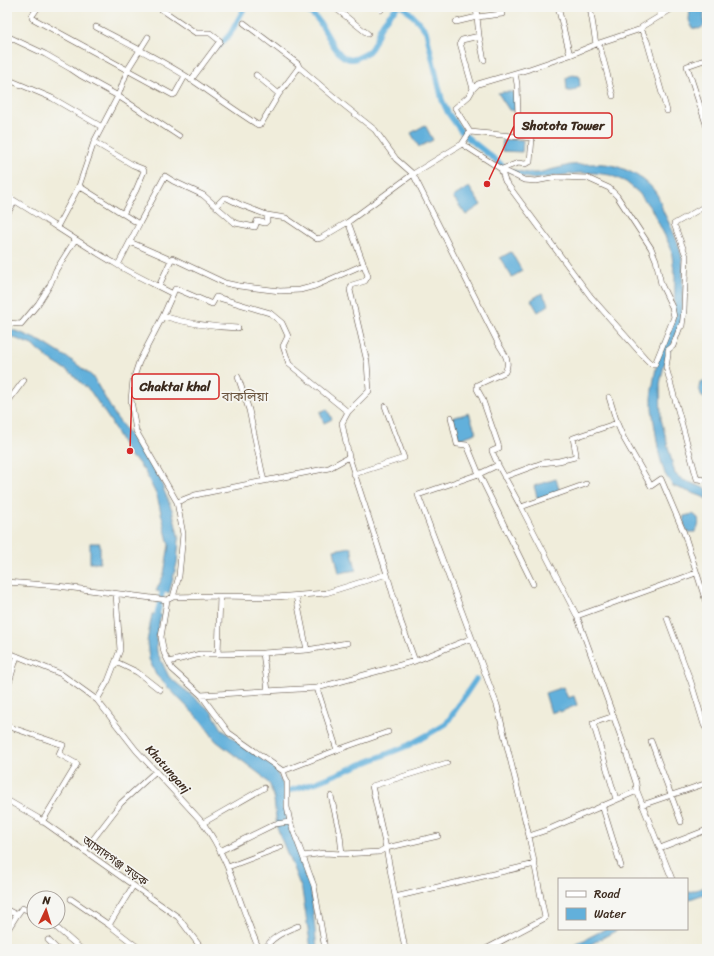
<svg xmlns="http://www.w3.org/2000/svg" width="714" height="956" font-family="Sriracha,'Noto Sans Bengali',sans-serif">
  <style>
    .water { fill: #62b0db; stroke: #4e6d7c }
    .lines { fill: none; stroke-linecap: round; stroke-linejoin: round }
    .canal { stroke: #62b0db; stroke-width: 5.5 }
    .minor-casing { stroke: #56473a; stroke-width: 6 }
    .minor { stroke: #fff; stroke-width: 5 }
    .labels { text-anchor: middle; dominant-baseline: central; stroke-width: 3.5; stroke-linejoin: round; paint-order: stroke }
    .street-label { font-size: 12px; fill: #3b2a1e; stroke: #f6f6f2 }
    .neighbourhood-label { font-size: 13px; fill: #69533d; stroke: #f6f6f2 }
    .leader { fill: none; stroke: #d62828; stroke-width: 1.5 }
    .callout-dot { fill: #d62828; stroke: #f6f6f2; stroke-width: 1.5 }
    .callout { fill: #f6f6f2; stroke: #d62828; stroke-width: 1.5 }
    .callout-label { font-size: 13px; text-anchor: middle; font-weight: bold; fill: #3b2a1e }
  </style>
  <rect width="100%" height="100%" fill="#f6f6f2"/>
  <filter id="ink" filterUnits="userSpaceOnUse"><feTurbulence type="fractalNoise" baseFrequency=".025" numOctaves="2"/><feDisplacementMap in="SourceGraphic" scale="8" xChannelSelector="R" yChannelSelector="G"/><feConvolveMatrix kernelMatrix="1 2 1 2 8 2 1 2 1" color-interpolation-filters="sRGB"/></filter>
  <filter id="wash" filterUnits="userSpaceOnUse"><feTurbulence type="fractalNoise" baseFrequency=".012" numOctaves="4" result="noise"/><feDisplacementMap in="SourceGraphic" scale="16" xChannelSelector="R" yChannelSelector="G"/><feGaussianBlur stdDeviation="0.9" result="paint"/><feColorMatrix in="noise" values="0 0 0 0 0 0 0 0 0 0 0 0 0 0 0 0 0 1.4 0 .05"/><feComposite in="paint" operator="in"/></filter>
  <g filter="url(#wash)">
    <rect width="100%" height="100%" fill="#f0eddb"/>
    <path class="water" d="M704,7V26L699,29L692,28L689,20L690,9L694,7Z
      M572,75L579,76L580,86L573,91H567L566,78Z
      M504,92H513L516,94L515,110L514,111L509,110L498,93Z
      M425,125L433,140L419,147L411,133Z
      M503,139L523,140L522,152L502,151Z
      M587,164C596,164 606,163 615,166C629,170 648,180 656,193C661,200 661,208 665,215C673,231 681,247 683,265L682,319L664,365L660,384L661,419L675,474L683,480L707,489V499L701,496L673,486L665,474L659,454L652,409V390L658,357L674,321L675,277L671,248L652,210L639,193L626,182L610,175L595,173H579L535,179L523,177L509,171V169L527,173H538L570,165Z
      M469,187L481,205L466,215L453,197Z
      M511,252L522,271L512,277L500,258Z
      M542,293L549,305L538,312L531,300Z
      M7,329L19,332L42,342L74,362L93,377L116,417L136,443L161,480L163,488L172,510L179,539L177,563L169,593L156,591L164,574L169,545L157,496L145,472L136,460L129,456L111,422L91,392L71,373L53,362L32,345L7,335Z
      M707,380V399L702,397L699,388L700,382Z
      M327,409L332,419L324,423L320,412Z
      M469,413L476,433L459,439L452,418Z
      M556,479L560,492L538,500L534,486Z
      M693,514L698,518C699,523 699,527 695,532H688C684,528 683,521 684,516Z
      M90,543H100V563H90Z
      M351,547L356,570L339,573L334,550Z
      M152,614L161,615L156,637L157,652L169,677L211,711L222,729L231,737L273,766L287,792L284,799L287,820L310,881L317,949H311L302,890L277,828L274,799L270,785L261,775L216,741L202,722L156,675L149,659L147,642Z
      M563,687L568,698L574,696L577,705L560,712L559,710L551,713L545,693Z
      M707,886V893L687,900V893Z
      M605,929H619L582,949H567Z"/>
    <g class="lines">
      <path class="canal" d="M301,7C308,11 313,14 318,20C329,34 339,70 361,56C364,55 367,53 369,51C376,44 377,34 381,26C385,19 391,13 397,7
        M404,7L418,21L426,31L442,100L448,113L463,134L503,166
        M218,47L230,34L245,7
        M157,615L164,585
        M282,793L317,782L407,746L429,734L446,724L476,679"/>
    </g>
  </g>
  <g filter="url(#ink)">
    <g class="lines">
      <g class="minor-casing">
        <path id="minor" d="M38,7L32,16V18L173,95L175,94L185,76
          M158,7L196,33H210L220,41L191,80
          M334,7L368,34
          M378,7L381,10
          M476,7L479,36L484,60
          M558,7L570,55
          M590,7L596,44
          M658,7L661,16
          M456,22L477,17L502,14
          M244,23L298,64L299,67
          M96,27C128,44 162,60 192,80C214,95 236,111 258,125L261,124L279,94L299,67L340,102L375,130L396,159L413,174L499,345C504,353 511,362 505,372L477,385V389L482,398L498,444L499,448L492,451L498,465L521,507L577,616L622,740L636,783L637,791L672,879
          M641,29L647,41L667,111
          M7,39L11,38L45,54L71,69L80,75L118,96L179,136
          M599,43L613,96
          M707,59L687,66L707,127
          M515,73L517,84L518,114
          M256,75L279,94
          M7,79L52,98L102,127
          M473,89L460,43L462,40L479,36
          M470,132L455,108L469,96L473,89L478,84L529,69L570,55L599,43L641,29L642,27L675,7
          M94,142L133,165L143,169L144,171L136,190L123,214
          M462,144L501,169L524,180L536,181L557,177L587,178L609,188L617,196L651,248L656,260L661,284L672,307L674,317L655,364H651L645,358L591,297L505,181L501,169H502L518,163L525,164L530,162L532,138L470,132
          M7,196C44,218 79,243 116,264C134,275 154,284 173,294
          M707,205L674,224L686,256L684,310L682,326L680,327L673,346L668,350V355L666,367L697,479L707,480
          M216,206L224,198H227L241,205L267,215L286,218L317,239L321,238L348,222
          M7,214L15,201
          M139,224L165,176L173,181L203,195L235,223L255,227L257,221L265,223L267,221V215
          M57,227L79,186
          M130,242L171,260
          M118,265L139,224L79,186L94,142L118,96L128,69L148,37
          M159,286L172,258L225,283L239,286L280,291L300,290L315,286L363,265
          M163,316C188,324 212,327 238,328
          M7,323L21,324L38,304L50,285L56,270L75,240
          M238,377L249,410L264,481L329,468L349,457L342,423L348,412L289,364L283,346L288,336L282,323L270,313L216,297L212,304L177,289H175L163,316L139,362L133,380L131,400L136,431L177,502L195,495L264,481
          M609,397L617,423
          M7,403L24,380
          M348,412L369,391L367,362L350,290L352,285L365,281L368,276L348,222L413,174L462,144L470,132
          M451,417L457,444L467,445L479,474L533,584
          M349,457L387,574L401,622L415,661
          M354,474L404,458L385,406
          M504,477L542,463L559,461L575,457L576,454L573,438L617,423L623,437L651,486L661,479L684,533L707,605
          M521,507L586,484
          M7,582L58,586L167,600L173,597L220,596L276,597L326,593L387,574
          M220,596L218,654L263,653L307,650L347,643
          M296,596L307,650
          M173,597L179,576L183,534L177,502
          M167,600L161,637L164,653L172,669L201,695L229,733L283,771L287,782V807L290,822L314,886L325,949
          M577,616L696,573
          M667,618L691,682L704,725L705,727L707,726
          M7,652L61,674L97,700L136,750L203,823C231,861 240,907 259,949
          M263,653L268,691
          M116,662L137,672L160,690
          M169,662L200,654H218
          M317,688L337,750L388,732
          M7,690L17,656
          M201,695L317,688L415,661L472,638
          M97,700L108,681L120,650L116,594
          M614,716L593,723L616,799
          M7,726L63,745L59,754L77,764L42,822
          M651,741L681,822
          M283,771L337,750
          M331,796L340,835L342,854L379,852L386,848L438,836
          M7,800L38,818L178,917L202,949
          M602,805L621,866
          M642,805L707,783
          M203,823L264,788
          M529,836L547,830L637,791
          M660,848L704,831
          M84,851L121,803L156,771
          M220,851L275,824L290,822
          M303,856L324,853L342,854
          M228,867L281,847
          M395,897L535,864
          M71,899L109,925L140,949
          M7,910L17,915L22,908L34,913
          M50,922L81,949
          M109,925L133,886
          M7,931L17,915
          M48,940L57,949
          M265,949C272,936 285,932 298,926
          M405,949L386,848L372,786L447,763
          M486,949L545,918L529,836L497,705L418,495L479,474L498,465"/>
      </g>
      <use href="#minor" class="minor"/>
    </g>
  </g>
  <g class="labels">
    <g class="street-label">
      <text transform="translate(168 769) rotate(48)">Khatunganj</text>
      <text transform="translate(115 861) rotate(35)">আসাদগঞ্জ সড়ক</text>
    </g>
    <g class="neighbourhood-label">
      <text x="245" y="396">বাকলিয়া</text>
    </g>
  </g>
  <path class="leader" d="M487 184L514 126M130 451L132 387"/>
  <g class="callout-dot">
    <circle cx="487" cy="184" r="4"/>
    <circle cx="130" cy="451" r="4"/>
  </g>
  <g class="callout">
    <rect x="514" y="113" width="98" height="25" rx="4"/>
    <rect x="132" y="374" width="87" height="25" rx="4"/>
  </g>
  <g class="callout-label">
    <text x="563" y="130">Shotota Tower</text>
    <text x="175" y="391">Chaktai khal</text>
  </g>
  <rect width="714" height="956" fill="none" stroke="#f6f6f2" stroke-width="24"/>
  <rect x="558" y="878" width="130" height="52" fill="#f6f6f2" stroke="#aba49d"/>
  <rect x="566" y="891" width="20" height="6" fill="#ffffff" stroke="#aba49d"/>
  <text x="594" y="898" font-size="12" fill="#3b2a1e">Road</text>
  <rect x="566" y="908" width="20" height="12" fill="#62b0db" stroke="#aba49d"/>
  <text x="594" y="918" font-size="12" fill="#3b2a1e">Water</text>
  <g transform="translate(46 910) rotate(4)"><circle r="19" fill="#f6f6f2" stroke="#aba49d"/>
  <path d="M0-3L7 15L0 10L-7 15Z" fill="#c8321e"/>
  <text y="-6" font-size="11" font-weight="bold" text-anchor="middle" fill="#3b2a1e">N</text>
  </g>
</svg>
